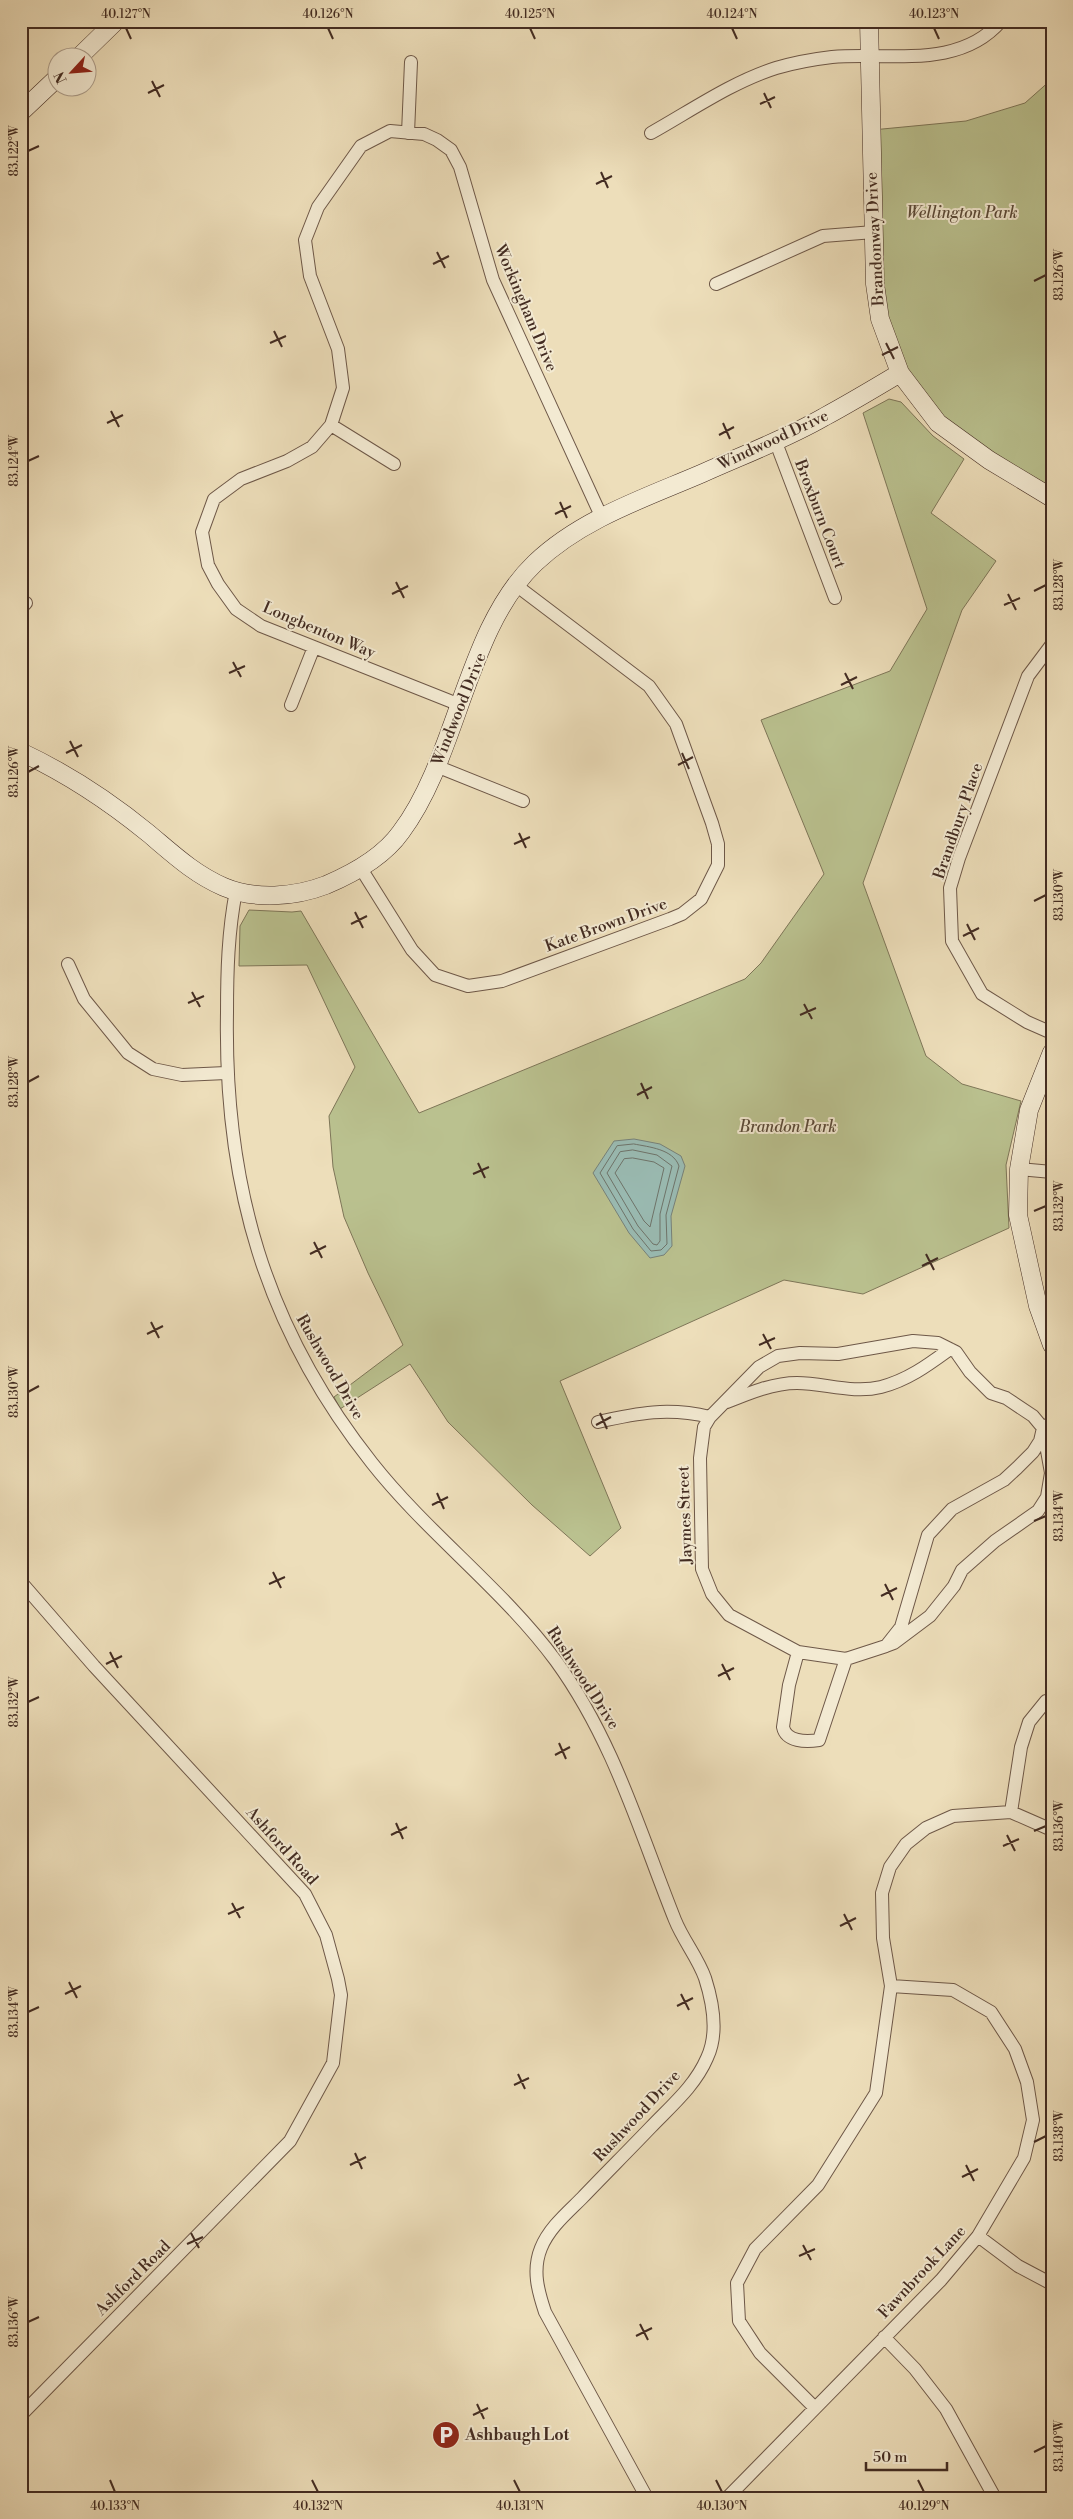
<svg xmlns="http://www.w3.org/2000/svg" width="1073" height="2519" font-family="'Libre Bodoni',serif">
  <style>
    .green { fill: #bac18f; stroke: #7e7658 }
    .water { fill: #9abcb4; stroke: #77827a }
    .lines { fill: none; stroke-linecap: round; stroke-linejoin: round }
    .shore { stroke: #6e746b; stroke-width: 1 }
    .street-casing { stroke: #6e5848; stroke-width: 14 }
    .secondary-casing { stroke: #432c22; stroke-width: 19 }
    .street { stroke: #f3ead2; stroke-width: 12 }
    .secondary { stroke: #f3ead2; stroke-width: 18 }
    .ticks { fill: none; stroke: #432c22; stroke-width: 2 }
    .labels { text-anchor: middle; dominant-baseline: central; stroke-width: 4; stroke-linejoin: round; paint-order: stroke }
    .park-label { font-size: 16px; font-style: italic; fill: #5b4a38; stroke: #f3ead2 }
    .street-label { font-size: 16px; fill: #432c22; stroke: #f3ead2 }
    .poi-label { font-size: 16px; font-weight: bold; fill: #432c22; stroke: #f3ead2; text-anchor: start }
    .neatline { fill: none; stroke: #432c22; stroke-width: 2 }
    .ticks-label { font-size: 12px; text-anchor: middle; fill: #432c22 }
  </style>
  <rect width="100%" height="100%" fill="#eddeba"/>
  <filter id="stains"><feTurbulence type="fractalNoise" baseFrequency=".004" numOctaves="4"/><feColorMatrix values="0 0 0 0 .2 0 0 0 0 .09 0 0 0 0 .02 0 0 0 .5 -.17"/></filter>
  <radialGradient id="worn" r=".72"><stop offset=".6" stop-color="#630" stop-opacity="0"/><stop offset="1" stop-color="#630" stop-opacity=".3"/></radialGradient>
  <path class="green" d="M1052,79V499L938,423L880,319L872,130L966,121L1025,103Z
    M889,399L901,402L933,436L964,459L931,513L996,561L962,610L863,883L926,1056L962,1084L1021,1101L1006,1165L1009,1228L863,1294L784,1280L560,1381L621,1528L590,1556L532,1505L448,1422L410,1364L340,1409L334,1397L403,1345L368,1273L344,1217L333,1167L329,1116L355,1067L307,965L239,966L240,926L249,910L292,912L301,911L419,1113L745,979L761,963L824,874L761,720L890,671L927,609L863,413Z"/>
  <path class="water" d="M634,1139L660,1144L681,1156L685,1166L671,1216L672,1246L664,1255L650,1258L629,1233L593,1173L614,1141Z"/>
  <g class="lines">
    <path class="shore" d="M634,1144C649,1147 673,1149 679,1166L666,1215L667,1244L661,1250L651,1251L633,1229L600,1173L617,1146Z
      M633,1150L657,1155L672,1166L660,1214V1241L657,1245L653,1244L638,1226L607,1173L620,1152Z
      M633,1158L654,1162L664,1168L650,1227L644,1221L615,1173L624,1159Z"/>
    <g class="street-casing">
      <path id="street" d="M408,133L411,62
        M651,133C692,110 732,82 776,68C793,63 815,59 832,57C889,52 959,70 1001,21
        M716,284L823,236L874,232
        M331,425L394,464
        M775,440L835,598
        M21,608L26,603
        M1052,644L1028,676L959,858L950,888L952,941L982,994L1027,1022L1052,1033
        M291,705L314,647
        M460,705L261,626L236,609L218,584L208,565L202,532L214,499L241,479L287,461L312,447L331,425L343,388L338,349L310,276L305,240L318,207L361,146L390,131L424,134L437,140L451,150L460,167L493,280L602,518
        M436,766L523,801
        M360,867L412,950L435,975L468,986L502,981L670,919L682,914L701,899L718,865V844L712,823L676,724L649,686L517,586
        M236,891C228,932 227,972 227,1013C224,1184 265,1328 372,1463C428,1534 502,1588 556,1661C614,1741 639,1830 675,1920C683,1940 698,1958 705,1978C713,2003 719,2033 707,2058C695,2086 671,2106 651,2127C628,2151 605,2174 582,2198C567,2213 549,2228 541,2248C532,2270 538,2291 545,2312L647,2498
        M68,964L84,999L128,1053L153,1069L182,1075L226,1073
        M1019,1169L1052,1172
        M727,1402C749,1393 773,1383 797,1383C824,1383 853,1394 881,1387C908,1380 928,1365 950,1349
        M598,1422C638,1413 668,1407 710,1417
        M21,1582L94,1666L305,1894L326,1935L338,1979L341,1995L333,2063L290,2141L21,2415
        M886,1646L894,1643L930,1616L954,1586L962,1570L995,1541L1038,1511L1047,1497L1051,1473L1043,1428L1033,1416L1006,1398L991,1393L970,1372L956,1352L938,1343L913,1341L838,1354L800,1353L778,1356L759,1367L710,1417L704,1427L700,1458L702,1569L712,1594L729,1615L798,1652L846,1659L886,1646L901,1627L928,1535L952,1509L1004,1480L1017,1468L1033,1452L1040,1441L1043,1428L1052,1422
        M798,1652L789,1685L783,1727C786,1742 806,1742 819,1740L846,1659
        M1011,1812L1021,1747L1029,1722L1046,1701
        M978,2236L1018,2266L1052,2284
        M884,2337L915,2369L946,2409L995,2498
        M815,2408L760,2353L739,2321L737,2283L755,2249L818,2185L876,2093L891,1986L883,1938L882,1893L890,1867L906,1844L926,1828L953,1816L1011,1812L1052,1830
        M727,2498L941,2280L978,2236L1024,2158L1033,2120L1027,2082L1015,2049L991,2012L953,1990L891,1986"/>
    </g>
    <g class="secondary-casing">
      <path id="secondary" d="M869,21L875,284L880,319L900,373L938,423L989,460L1052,498
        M78,58L116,21
        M21,112L58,77
        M21,752C66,773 110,802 148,833C173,854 194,874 224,887C255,900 295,897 326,885C352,874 384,856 401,832C458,756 466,629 535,563C581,519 645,498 703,473C743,455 786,439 824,417C850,403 875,388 900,373
        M1052,1052L1029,1110L1019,1169L1018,1215L1038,1306L1052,1345"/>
    </g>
    <use href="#street" class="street"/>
    <use href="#secondary" class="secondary"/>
  </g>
  <path class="ticks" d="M126,28L131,39M328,28L333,39M530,28L535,39M732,28L737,39M934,28L939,39M152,81L160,97M148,93L164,85M764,93L771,108M760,104L775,97M28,151L39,146M601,172L608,188M596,184L612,176M437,252L445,268M433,264L449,256M1034,281L1046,275M274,331L282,347M270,343L286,336M886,343L894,359M882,355L898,347M111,411L119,427M107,423L123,415M723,423L730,439M719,435L734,427M28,461L39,456M560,502L567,518M555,514L571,506M396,582L404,598M1034,591L1046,585M392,594L408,586M1008,594L1016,610M1004,605L1020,598M233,662L241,677M229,673L245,666M845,673L853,689M841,685L857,677M70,741L78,757M66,753L82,745M682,753L689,769M678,765L693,757M28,772L39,766M519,833L526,848M514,844L530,837M1034,901L1046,895M355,912L363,928M351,924L367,916M967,924L975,940M963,936L979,928M192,992L200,1007M188,1003L204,996M804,1004L812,1019M800,1015L816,1008M28,1082L39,1076M641,1083L648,1099M637,1095L652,1087M478,1163L485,1178M473,1174L489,1167M1034,1211L1046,1206M314,1242L322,1258M310,1254L326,1246M926,1254L934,1270M922,1266L938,1258M151,1322L159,1338M147,1334L163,1326M763,1334L771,1349M759,1345L775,1338M28,1392L39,1386M600,1413L607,1429M596,1425L611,1417M437,1493L444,1509M432,1505L448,1497M1034,1521L1046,1516M273,1572L281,1588M269,1584L285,1577M885,1584L893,1600M881,1596L897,1588M110,1652L118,1668M106,1664L122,1656M722,1664L730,1680M718,1676L734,1668M28,1702L39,1697M559,1743L566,1759M555,1755L570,1747M396,1823L403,1839M1034,1831L1046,1826M391,1835L407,1827M1007,1835L1015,1851M1003,1846L1019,1839M232,1903L240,1918M228,1914L244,1907M844,1914L852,1930M840,1926L856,1918M69,1982L77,1998M65,1994L81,1986M681,1994L689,2010M677,2006L693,1998M28,2012L39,2007M518,2074L525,2089M514,2085L529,2078M1034,2142L1046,2136M355,2153L362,2169M350,2165L366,2157M966,2165L974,2181M962,2177L978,2169M191,2233L199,2248M187,2244L203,2237M803,2245L811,2260M799,2256L815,2249M28,2322L39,2317M640,2324L648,2340M636,2336L652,2328M477,2404L484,2419M473,2415L488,2408M1034,2452L1046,2446M110,2480L115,2492M312,2480L318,2492M514,2480L520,2492M716,2480L722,2492M918,2480L924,2492"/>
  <defs>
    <g id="parking-disc" transform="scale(1.4375)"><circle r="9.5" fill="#8f2418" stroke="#f3ead2"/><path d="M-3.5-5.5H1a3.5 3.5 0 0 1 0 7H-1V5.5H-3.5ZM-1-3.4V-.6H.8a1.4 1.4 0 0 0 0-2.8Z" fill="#fff"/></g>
  </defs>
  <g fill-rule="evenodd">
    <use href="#parking-disc" x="446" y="2435"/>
  </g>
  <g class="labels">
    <g class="park-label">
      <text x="962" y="213">Wellington Park</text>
      <text x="788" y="1127">Brandon Park</text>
    </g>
    <g class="street-label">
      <text transform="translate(875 239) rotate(-93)">Brandonway Drive</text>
      <text transform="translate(526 308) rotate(67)">Workingham Drive</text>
      <text transform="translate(773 440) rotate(-25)">Windwood Drive</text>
      <text transform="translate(820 514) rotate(69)">Broxburn Court</text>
      <text transform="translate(319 630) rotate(23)">Longbenton Way</text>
      <text transform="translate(459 709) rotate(-68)">Windwood Drive</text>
      <text transform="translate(958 821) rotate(-71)">Brandbury Place</text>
      <text transform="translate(606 925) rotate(-20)">Kate Brown Drive</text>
      <text transform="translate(330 1367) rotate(60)">Rushwood Drive</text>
      <text transform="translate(685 1515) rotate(-92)">Jaymes Street</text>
      <text transform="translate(583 1678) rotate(57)">Rushwood Drive</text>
      <text transform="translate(282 1846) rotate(48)">Ashford Road</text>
      <text transform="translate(637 2116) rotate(-47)">Rushwood Drive</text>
      <text transform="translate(922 2272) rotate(-47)">Fawnbrook Lane</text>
      <text transform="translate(133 2278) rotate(-45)">Ashford Road</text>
    </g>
    <g class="poi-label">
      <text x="465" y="2435">Ashbaugh Lot</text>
    </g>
  </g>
  <rect width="1073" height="2519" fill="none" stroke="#eddeba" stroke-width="55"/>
  <g transform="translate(72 72) rotate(244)"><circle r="24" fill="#f3ead2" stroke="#ad9e8c"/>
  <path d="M0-4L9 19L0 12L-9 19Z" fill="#8f2418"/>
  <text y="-8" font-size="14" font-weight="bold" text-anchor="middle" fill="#432c22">N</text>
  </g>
  <path d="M866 2462v8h81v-8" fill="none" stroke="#432c22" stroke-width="2.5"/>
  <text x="873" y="2462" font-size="15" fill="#432c22" stroke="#f3ead2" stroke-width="4" paint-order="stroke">50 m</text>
  <rect x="28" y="28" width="1018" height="2464" class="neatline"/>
  <g class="ticks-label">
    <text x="126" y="18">40.127°N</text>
    <text x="328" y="18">40.126°N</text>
    <text x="530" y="18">40.125°N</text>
    <text x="732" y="18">40.124°N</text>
    <text x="934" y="18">40.123°N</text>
    <text transform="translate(14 151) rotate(-90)" y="4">83.122°W</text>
    <text transform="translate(1059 275) rotate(-90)" y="4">83.126°W</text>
    <text transform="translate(14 461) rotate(-90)" y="4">83.124°W</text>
    <text transform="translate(1059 585) rotate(-90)" y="4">83.128°W</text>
    <text transform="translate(14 772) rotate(-90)" y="4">83.126°W</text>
    <text transform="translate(1059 895) rotate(-90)" y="4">83.130°W</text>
    <text transform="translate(14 1082) rotate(-90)" y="4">83.128°W</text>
    <text transform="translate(1059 1206) rotate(-90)" y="4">83.132°W</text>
    <text transform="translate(14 1392) rotate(-90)" y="4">83.130°W</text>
    <text transform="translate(1059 1516) rotate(-90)" y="4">83.134°W</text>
    <text transform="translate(14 1702) rotate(-90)" y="4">83.132°W</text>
    <text transform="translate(1059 1826) rotate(-90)" y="4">83.136°W</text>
    <text transform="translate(14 2012) rotate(-90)" y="4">83.134°W</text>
    <text transform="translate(1059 2136) rotate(-90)" y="4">83.138°W</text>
    <text transform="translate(14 2322) rotate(-90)" y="4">83.136°W</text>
    <text transform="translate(1059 2446) rotate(-90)" y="4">83.140°W</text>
    <text x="115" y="2510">40.133°N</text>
    <text x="318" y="2510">40.132°N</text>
    <text x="520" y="2510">40.131°N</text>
    <text x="722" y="2510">40.130°N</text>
    <text x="924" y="2510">40.129°N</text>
  </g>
  <rect width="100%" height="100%" filter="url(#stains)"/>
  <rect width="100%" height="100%" fill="url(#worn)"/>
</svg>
